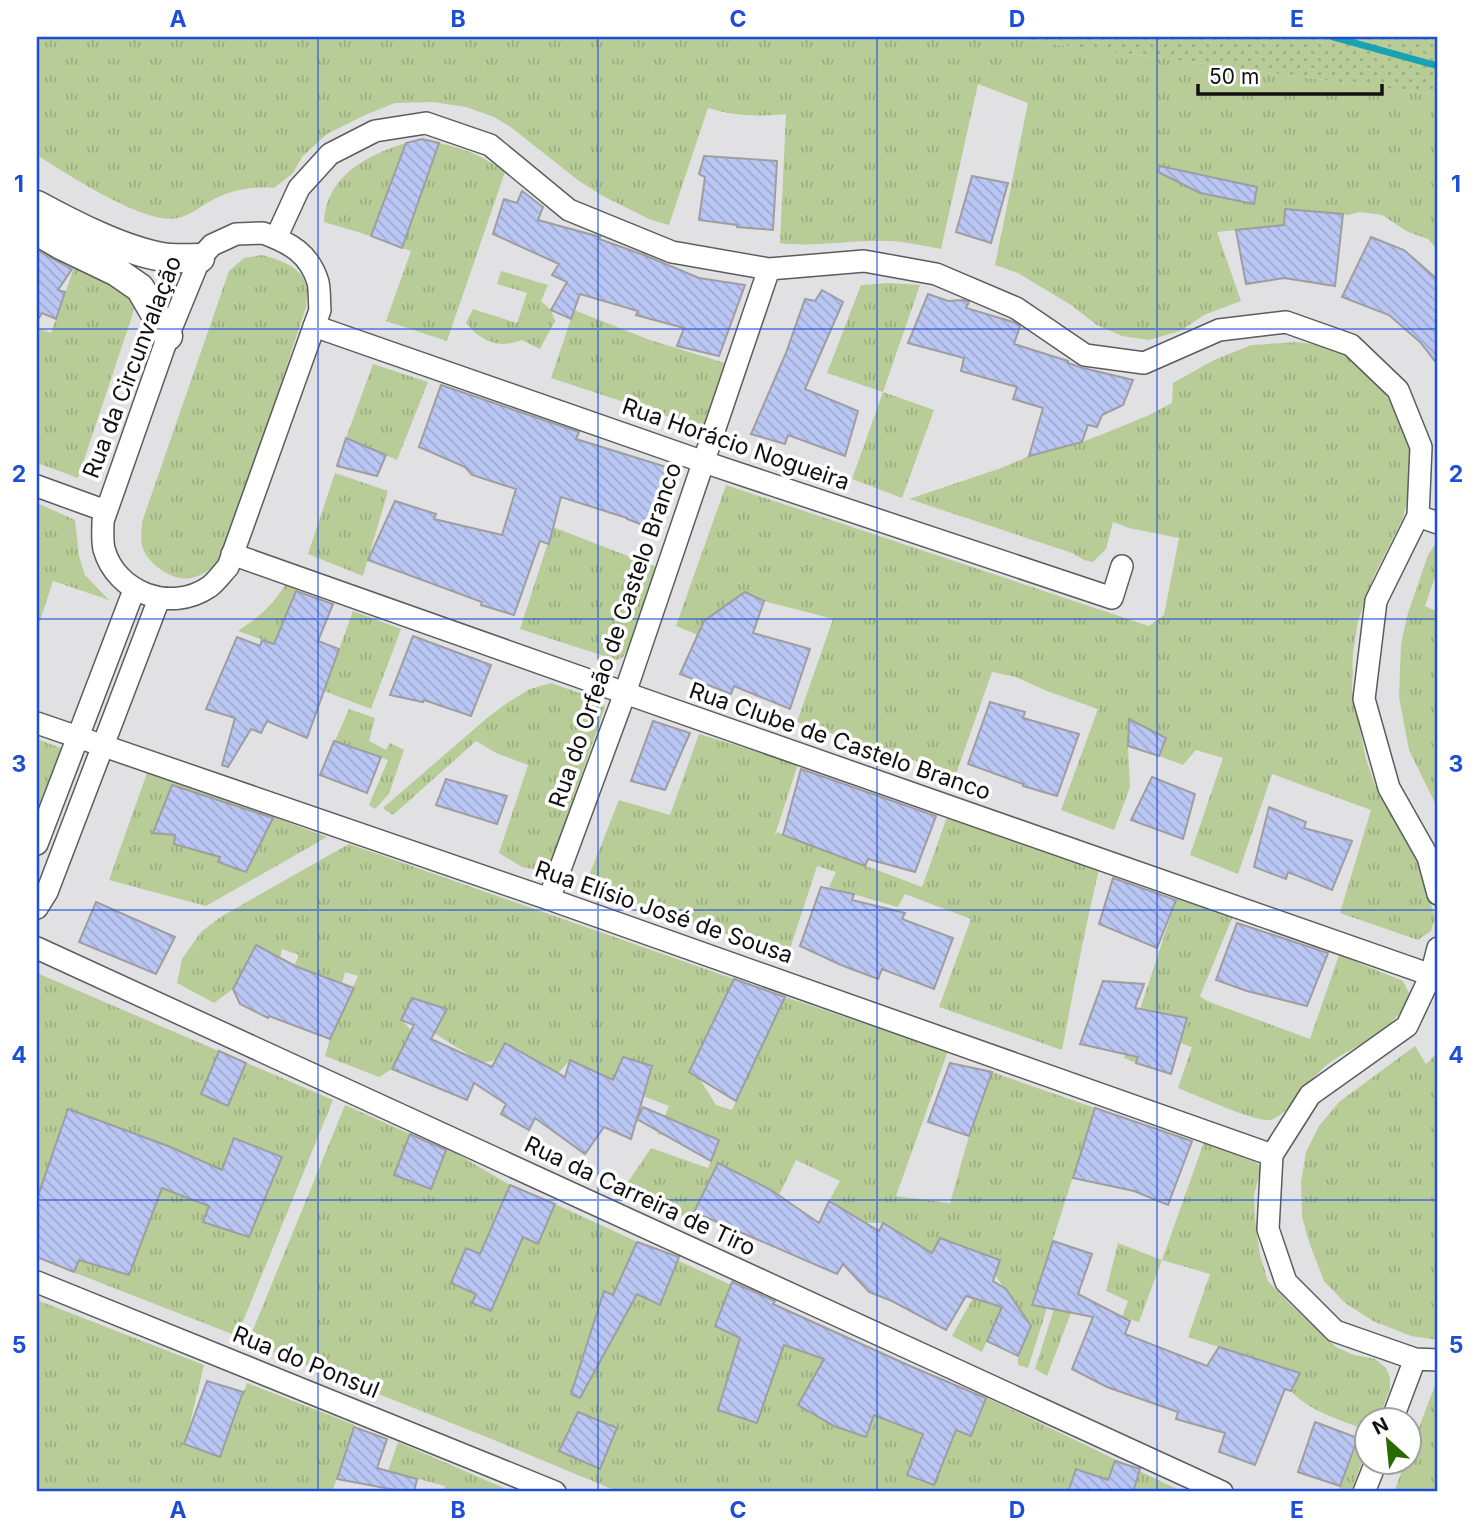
<svg xmlns="http://www.w3.org/2000/svg" width="1475" height="1529" font-family="Inter,sans-serif">
  <style>
    .grass { fill: url(#grass-tufts) }
    .park { fill: url(#park-dots) }
    .lines { fill: none; stroke-linecap: round; stroke-linejoin: round }
    .stream { stroke: #19a3b2; stroke-width: 7 }
    .building { fill: url(#building-back-hatch); stroke: #9e9ea0; stroke-width: 2 }
    .minor-casing { stroke: #5b5c5e; stroke-width: 24 }
    .secondary-casing { stroke: #5b5c5e; stroke-width: 31 }
    .minor { stroke: #fff; stroke-width: 21 }
    .secondary { stroke: #fff; stroke-width: 28 }
    .grid { fill: none; stroke: #1d4ed8; stroke-width: 2; stroke-opacity: 0.55 }
    .labels { text-anchor: middle; dominant-baseline: central; stroke-width: 7; stroke-linejoin: round; paint-order: stroke }
    .street-label { font-size: 23px; fill: #111; stroke: #fff }
    .neatline { fill: none; stroke: #1d4ed8; stroke-width: 2.5 }
    .grid-label { font-size: 23px; text-anchor: middle; font-weight: bold; fill: #1d4ed8 }
  </style>
  <defs>
    <pattern id="grass-tufts" width="24" height="20" patternUnits="userSpaceOnUse" patternTransform="scale(1.75)"><rect width="24" height="20" fill="#b7cc97"/><path d="M3 7l-1-3M5 7V3M7 7l1-3M15 17l-1-3M17 17v-4M19 17l1-3" fill="none" stroke="#9cae81"/></pattern>
    <pattern id="park-dots" width="8" height="8" patternUnits="userSpaceOnUse" patternTransform="scale(1.75)"><rect width="8" height="8" fill="#b7cc97"/><path d="M2 2h.1M6 6h.1" fill="none" stroke="#9cae81" stroke-width="1.8" stroke-linecap="round"/></pattern>
    <pattern id="building-back-hatch" width="6" height="6" patternUnits="userSpaceOnUse" patternTransform="scale(1.75)"><rect width="6" height="6" fill="#bac6f3"/><path d="M-1 5l2 2M0 0l6 6M5-1l2 2" fill="none" stroke="#9fa9cf"/></pattern>
  </defs>
  <rect width="100%" height="100%" fill="#e1e1e4"/>
  <path class="grass" d="M37,37H1000L1438,95V250L1428,239L1408,232L1382,215L1360,212L1348,215L1285,209L1284,225L1217,232L1241,301L1204,315L1180,331L1149,340L1122,336L1097,325L1071,305L1018,273L995,265L1028,103L978,84L941,249C919,245 897,240 875,241C843,241 812,247 780,243L786,114C759,117 734,116 708,108L669,225L651,220L603,196L579,181L512,128L494,117L466,107L433,102L395,103L365,115L327,134L302,157L293,173L274,188C250,186 228,190 207,203C199,208 188,216 178,218C146,226 65,173 37,155Z
    M406,143L371,236L324,222C326,176 367,155 406,143Z
    M439,143C466,149 483,156 505,172L447,341L386,321L411,251L402,248Z
    M262,255C280,260 304,267 307,289C308,295 306,302 306,307L224,557C215,565 205,575 192,578C174,582 150,566 143,549C140,542 142,530 142,522L229,271L244,258Z
    M75,265C104,278 116,280 135,307L78,478L37,463V328L51,333Z
    M501,271L548,285L541,301L551,310L555,321L540,349L522,340C499,349 482,342 466,323L473,309L517,323L527,293L497,284Z
    M889,283L920,285L883,392L934,410L902,498L852,479L883,392L827,373L861,285Z
    M574,310L650,340L725,363L703,428L551,378Z
    M1297,342L1326,346L1346,356L1368,373L1391,401L1411,443L1412,482L1403,518L1373,578L1358,621L1353,653L1352,690L1366,759L1375,785L1412,850L1420,869L1435,918L1431,931L1418,940L1340,913L1371,810L1272,774L1238,874L1190,855L1223,758L1196,750L1183,765L1159,756L1166,738L1129,719L1128,746L1130,787L1114,830L1061,810L1098,709L1047,691L1016,677L992,672L956,774L797,722L833,619L764,601L745,592L698,635L676,626L726,485L1149,626L1164,615L1179,538L1129,528L1113,522L1106,549L1093,562L1084,560L1072,553L909,499L1004,467L1029,456L1082,442L1108,432L1147,416L1172,403L1173,383L1214,360L1251,345Z
    M373,364L428,382L397,460L346,438Z
    M335,473L388,491L363,576L308,554Z
    M37,503L75,520L79,556L85,575L109,600L53,581L37,630Z
    M553,527L656,567L629,647L623,657L617,660L520,629Z
    M1438,540V568L1425,606L1438,612V809L1409,750L1399,697L1401,645L1407,616L1428,555Z
    M285,585L298,586L274,644L238,631C258,618 273,605 285,585Z
    M353,611L401,629L371,709L324,691Z
    M551,683L602,701L605,707L548,872L522,867L499,853L528,765L496,753L476,741L393,815L383,808L487,718L507,703L530,689Z
    M349,709L375,718L369,741L386,750L390,743L404,750L389,794L375,809L369,805L388,760L335,741Z
    M699,734L798,764L774,838L777,832L922,887L947,817L1099,870C1084,930 1074,990 1062,1050L939,1007L971,919L905,894L898,907L829,887L836,872L817,866L788,955L602,892L591,886L588,878L619,800L670,815Z
    M37,739L61,748L37,811Z
    M147,773L158,774L327,837L206,906L109,880Z
    M349,844L734,979L689,1072L699,1078L716,1105L732,1110L785,997L948,1051L896,1196L950,1203L969,1136L992,1072L1095,1108L1032,1305L1047,1308L1028,1368L1018,1365V1356L1031,1326L995,1275L1000,1260L941,1238L932,1253L883,1223H865L829,1201L840,1181L796,1160L779,1195L718,1164L694,1212L687,1218L626,1185L651,1148L708,1168L719,1141L675,1121L666,1136L657,1134L669,1106L643,1096L651,1066L623,1057L613,1080L570,1060L552,1080L527,1069L532,1058L505,1043L496,1060L482,1063L434,1033L446,1009L413,998L401,1019L411,1030L392,1069L379,1077L325,1056L330,1039L358,976L345,972L342,984L291,973L299,955L282,949L280,958L256,945L233,989L214,1003L177,983L182,959L201,932L222,916Z
    M1177,897L1232,918L1200,996L1207,1001L1310,1039L1339,955L1403,981L1412,999C1400,1015 1386,1028 1369,1039C1354,1049 1337,1056 1323,1068C1309,1081 1288,1116 1270,1120C1254,1122 1196,1095 1178,1088L1192,1047L1180,1043L1187,1018L1155,1012L1136,1063L1124,1058Z
    M37,973L333,1100L237,1336L37,1258Z
    M1415,1046L1426,1064L1438,1052V1340L1411,1336L1373,1321L1345,1303L1324,1281L1310,1245L1302,1217L1301,1182L1306,1152L1319,1126L1339,1102Z
    M345,1105L410,1134L452,1151L510,1185L555,1204L903,1364L986,1397L1183,1492H619L489,1438L248,1342Z
    M1204,1142L1257,1163L1261,1170L1254,1194L1255,1219L1260,1255L1268,1281L1290,1304L1336,1347L1354,1355L1375,1359L1386,1368L1390,1378V1389L1378,1420H1366V1451L1351,1492H1338L1363,1429C1338,1419 1309,1411 1291,1391L1299,1373L1188,1337L1210,1274L1162,1260L1139,1322L1122,1317L1128,1301L1106,1291L1118,1243L1162,1260Z
    M973,1298L1002,1307L982,1352L952,1336Z
    M37,1300L204,1365L185,1444L220,1457L247,1383L355,1425L332,1492H37Z
    M1054,1309L1071,1313L1047,1376L1035,1369Z
    M1438,1377V1492H1394L1405,1463L1408,1462L1409,1454Z
    M398,1442L513,1492H444L445,1486L388,1471Z"/>
  <path class="park" d="M1000,37H1438V95Z"/>
  <g class="lines">
    <path class="stream" d="M1333,37L1438,66"/>
  </g>
  <path class="building" d="M422,139L439,143L402,248L371,236L406,143Z
    M704,156L777,161L773,230L737,227V225L699,220L705,177L699,174Z
    M1160,166L1257,187L1254,204L1200,193L1158,172Z
    M972,176L1008,183L991,243L956,232Z
    M522,191L543,207L538,220L600,237L599,239L644,255L699,278L745,285L719,356L677,346L684,328L636,315L638,311L580,294L571,319L551,310L567,282L552,275L559,264L493,234L504,199L517,203Z
    M1285,209L1343,214L1335,286L1284,278L1246,284L1236,230L1284,225Z
    M1371,237L1404,250L1438,280V365L1420,342L1389,315L1342,297Z
    M37,250L72,269L58,290L65,292L56,319L42,313L37,321Z
    M822,290L843,302L805,389L858,411L845,456L788,435L785,444L751,434L786,353L805,299L815,301Z
    M928,294L948,301L964,300L969,302L966,308L1013,322L1020,326L1014,344L1068,361V363L1083,368L1133,380L1123,405L1102,415L1097,427L1088,425L1082,442L1029,456L1043,408L1013,399L1017,387L961,371L964,358L908,343Z
    M441,385L579,432L576,439L679,471L659,531L627,519V518L561,497L549,544L540,541L514,615L481,605L482,602L368,560L395,501L436,514L434,519L502,535L516,489L472,475L465,467L419,447Z
    M346,438L386,455L377,476L337,466Z
    M296,591L333,604L318,641L339,649L307,738L267,721L261,733L251,729L228,767L222,765L235,718L206,709L237,637L260,646L262,640L274,644Z
    M745,592L764,601L753,633L810,649L790,709L734,686L731,694L680,674L704,621Z
    M413,636L491,665L471,716L424,700L423,702L390,695Z
    M990,702L1025,712L1023,718L1079,734L1057,796L1023,786V784L968,764Z
    M1129,719L1166,738L1159,756L1128,746Z
    M653,721L690,733L665,790L631,781Z
    M334,741L381,757L367,793L320,775Z
    M801,769L936,816L915,872L868,859L865,866L783,835Z
    M1152,777L1195,794L1183,839L1131,820Z
    M446,779L507,796L497,824L436,805Z
    M172,785L273,818L246,872L218,862L220,857L174,844L175,835L153,833Z
    M1269,807L1306,822L1304,828L1352,841L1332,890L1288,872L1286,879L1254,867Z
    M1113,878L1176,900L1157,948L1099,924Z
    M821,887L854,894L852,900L905,913L902,919L953,938L934,989L882,969L878,979L841,965L800,946Z
    M96,902L175,937L156,974L79,942Z
    M1237,923L1328,953L1307,1006L1247,991L1216,980Z
    M256,945L295,966L354,988L330,1039L269,1016L268,1018L240,1004L233,989Z
    M734,979L785,997L736,1101L689,1072Z
    M1103,981L1144,984L1135,1008L1187,1018L1171,1074L1136,1063L1138,1057L1080,1044Z
    M412,998L447,1009L431,1039L492,1067L505,1043L565,1077L570,1060L613,1080L623,1057L652,1066L631,1139L604,1127L585,1154L535,1118L529,1130L501,1114L506,1104L474,1083L467,1100L392,1069L414,1025L401,1020Z
    M219,1051L246,1063L228,1106L201,1094Z
    M950,1063L992,1072L969,1136L928,1122Z
    M643,1107L719,1140L711,1161L637,1119Z
    M1095,1108L1192,1141L1168,1205L1134,1191L1073,1178Z
    M68,1109L168,1146L222,1170L234,1138L282,1157L249,1237L203,1222L209,1206L162,1188L129,1275L79,1260L74,1272L37,1257V1199Z
    M410,1134L446,1150L431,1189L394,1175Z
    M718,1163L771,1190L819,1223L829,1201L879,1231L883,1223L932,1253L940,1238L1000,1260L993,1281L1006,1289L1031,1326L1018,1356L987,1341L1002,1307L966,1296L946,1330L892,1301L869,1292L843,1264L837,1274L694,1212Z
    M510,1185L555,1204L538,1244L523,1237L491,1311L472,1303L476,1294L451,1283L466,1248L480,1254Z
    M1053,1241L1092,1254L1078,1294L1130,1321L1125,1334L1207,1366L1219,1347L1300,1373L1291,1391L1285,1389L1255,1465L1219,1452L1225,1433L1176,1419L1178,1412L1107,1387L1072,1369L1093,1317L1032,1305Z
    M637,1242L679,1257L660,1305L637,1294L580,1398L571,1394L604,1291L613,1295Z
    M732,1282L775,1301L773,1304L910,1366L986,1398L971,1436L956,1430L934,1485L907,1475L923,1434L874,1415L866,1437L834,1426L798,1405L824,1359L784,1345L757,1423L718,1410L740,1338L715,1326Z
    M207,1381L243,1392L220,1457L184,1444Z
    M578,1412L617,1428L600,1469L559,1451Z
    M1315,1422L1358,1438L1340,1486L1298,1472Z
    M354,1427L387,1439L377,1468L417,1479L414,1492H406L337,1479Z
    M1115,1461L1140,1469L1133,1492H1068L1076,1469L1108,1480Z"/>
  <g class="lines">
    <g class="minor-casing">
      <path id="minor" d="M263,233C290,243 309,253 318,282C320,291 319,301 320,310L228,567C222,573 216,582 209,587C171,613 116,593 104,549C102,540 103,530 103,521L168,336L200,258L212,245L236,234Z
        M276,238L299,188L330,154L375,131L426,123L490,145L569,210L672,252L769,269L864,261L936,274L1016,308L1085,355L1144,363L1219,330L1286,322L1351,345L1398,390L1421,447L1418,516L1376,601L1364,699L1389,788L1428,857L1438,894
        M314,326L704,462L1112,598L1122,566
        M37,486L106,511
        M1418,516L1438,523
        M232,554L625,693L1431,975
        M37,723L549,899L1272,1155
        M37,844L134,590
        M549,899L625,693L769,269
        M37,908L47,892L159,599
        M37,948L1222,1492
        M1438,948L1431,975L1407,1026L1310,1095L1272,1155L1268,1229L1286,1282L1335,1331L1415,1359L1438,1360
        M37,1282L555,1492
        M1392,1420L1415,1359
        M1364,1492L1376,1462"/>
    </g>
    <g class="secondary-casing">
      <path id="secondary" d="M37,205C72,224 122,250 162,257C174,259 187,258 200,258
        M37,231L63,246L117,272L140,288L168,336"/>
    </g>
    <use href="#minor" class="minor"/>
    <use href="#secondary" class="secondary"/>
  </g>
  <path class="grid" d="M318,37V1492M598,37V1492M877,37V1492M1157,37V1492M37,329H1438M37,619H1438M37,910H1438M37,1200H1438"/>
  <g class="labels">
    <g class="street-label">
      <text transform="translate(132 367) rotate(-69)">Rua da Circunvalação</text>
      <text transform="translate(736 444) rotate(19)">Rua Horácio Nogueira</text>
      <text transform="translate(615 635) rotate(-71)">Rua do Orfeão de Castelo Branco</text>
      <text transform="translate(840 741) rotate(19)">Rua Clube de Castelo Branco</text>
      <text transform="translate(664 912) rotate(19)">Rua Elísio José de Sousa</text>
      <text transform="translate(640 1196) rotate(25)">Rua da Carreira de Tiro</text>
      <text transform="translate(306 1362) rotate(22)">Rua do Ponsul</text>
    </g>
  </g>
  <rect width="1475" height="1529" fill="none" stroke="#ffffff" stroke-width="77"/>
  <g transform="translate(1388 1441) rotate(333)"><circle r="33" fill="#ffffff" stroke="#a0a0a0" stroke-width="2"/>
  <path d="M0-5L12 26L0 18L-12 26Z" fill="#276a00"/>
  <text y="-10" font-size="19" font-weight="bold" text-anchor="middle" fill="#111111">N</text>
  </g>
  <path d="M1198 84v10h184v-10" fill="none" stroke="#111111" stroke-width="3.5"/>
  <text x="1209" y="84" font-size="21" fill="#111111" stroke="#ffffff" stroke-width="5" paint-order="stroke">50 m</text>
  <rect x="38" y="38" width="1398" height="1452" class="neatline"/>
  <g class="grid-label">
    <text x="178" y="27">A</text>
    <text x="458" y="27">B</text>
    <text x="738" y="27">C</text>
    <text x="1017" y="27">D</text>
    <text x="1297" y="27">E</text>
    <text x="19" y="192">1</text>
    <text x="1456" y="192">1</text>
    <text x="19" y="482">2</text>
    <text x="1456" y="482">2</text>
    <text x="19" y="772">3</text>
    <text x="1456" y="772">3</text>
    <text x="19" y="1063">4</text>
    <text x="1456" y="1063">4</text>
    <text x="19" y="1353">5</text>
    <text x="1456" y="1353">5</text>
    <text x="178" y="1518">A</text>
    <text x="458" y="1518">B</text>
    <text x="738" y="1518">C</text>
    <text x="1017" y="1518">D</text>
    <text x="1297" y="1518">E</text>
  </g>
</svg>
